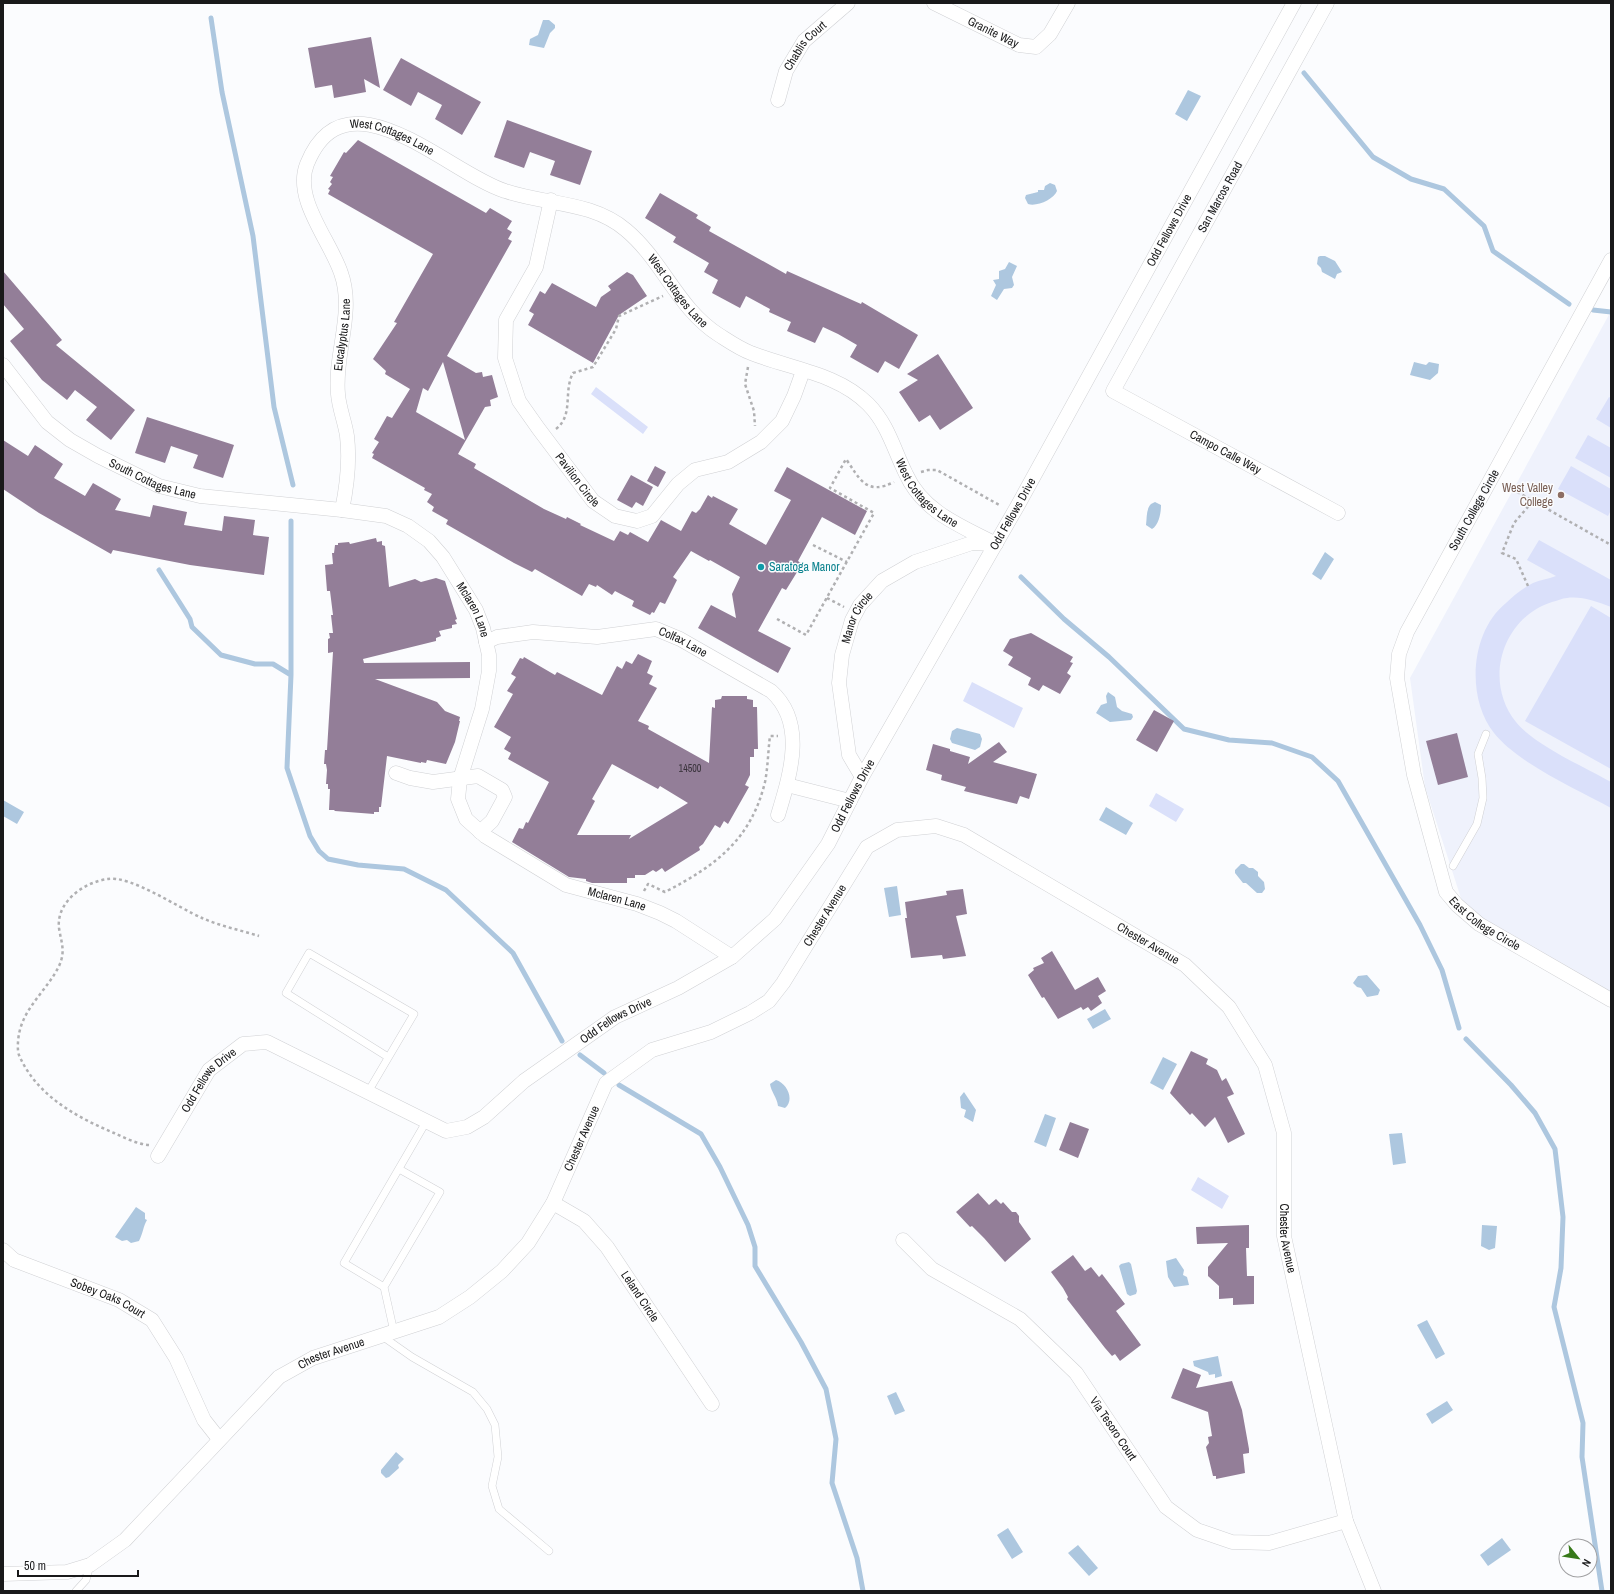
<svg xmlns="http://www.w3.org/2000/svg" width="1614" height="1594" font-family="'Archivo Narrow',sans-serif">
  <style>
    .built { fill: #eff2fc }
    .green { fill: #dae0fa }
    .water { fill: #adc7df }
    .lines { fill: none; stroke-linecap: round; stroke-linejoin: round }
    .stream { stroke: #adc7df; stroke-width: 5 }
    .building { fill: #937e98; fill-rule: evenodd }
    .service-casing { stroke: #d0d1d4; stroke-width: 8 }
    .minor-casing { stroke: #d0d1d4; stroke-width: 15 }
    .path { stroke: #b0b0b2; stroke-width: 2.5; stroke-dasharray: 3 3; stroke-linecap: butt }
    .service { stroke: #fff; stroke-width: 7 }
    .minor { stroke: #fff; stroke-width: 14 }
    .education-dot { fill: #8d6e63; stroke: #fbfcfe; stroke-width: 1.5 }
    .culture-dot { fill: #0f9aa8; stroke: #fbfcfe; stroke-width: 1.5 }
    .labels { text-anchor: middle; dominant-baseline: central; stroke-width: 3; stroke-linejoin: round; paint-order: stroke }
    .number-label { font-size: 10px; fill: #38323a }
    .street-label { font-size: 12px; fill: #19191a; stroke: #fbfcfe }
    .education-label { font-size: 12px; fill: #785e54; stroke: #fbfcfe; text-anchor: end }
    .culture-label { font-size: 12px; fill: #0d838f; stroke: #fbfcfe; text-anchor: start }
  </style>
  <rect width="100%" height="100%" fill="#fbfcfe"/>
  <path class="built" d="M1611,311V1007L1469,923L1425,787L1410,678Z"/>
  <path class="green" d="M596,387L648,427L643,434L591,394Z
    M1609,397L1611,398V428L1596,419Z
    M1588,435L1611,448V478L1575,458Z
    M1571,466L1611,489V510L1608,516L1558,489Z
    M1539,540L1611,580V607C1597,602 1582,596 1567,598C1562,598 1557,601 1552,602C1502,618 1483,681 1516,722C1533,744 1586,768 1611,782V808C1576,789 1519,764 1494,733C1466,698 1470,632 1506,603C1513,596 1523,588 1533,583C1540,580 1548,579 1556,576L1527,560Z
    M1591,606L1611,618V769L1525,721Z
    M972,682L1023,708L1014,728L963,701Z
    M1156,793L1184,809L1176,822L1149,806Z
    M1198,1177L1229,1196L1222,1209L1191,1190Z"/>
  <path class="water" d="M543,20H549L555,25V28L550,33L544,48L529,45L530,39L538,35Z
    M1188,90L1201,96L1187,121L1175,114Z
    M1050,183L1055,185L1057,191C1054,199 1037,207 1028,204L1025,198L1026,195L1038,192V190H1044L1045,186Z
    M1320,256H1325L1335,261L1342,272L1337,274L1335,279L1322,272L1321,268L1317,264L1318,257Z
    M1009,262L1017,266L1012,277L1014,285L1012,288L1004,289L997,300L991,296L996,285L993,280L999,279V271L1005,269Z
    M1414,362L1426,365L1429,362L1439,364L1438,373L1430,380L1410,375Z
    M1155,502L1161,505C1161,513 1159,525 1152,529L1146,525C1147,518 1146,509 1151,504Z
    M1325,552L1334,559L1321,580L1312,574Z
    M1108,692L1115,697L1117,707L1122,711L1132,714L1133,717L1131,720L1110,722L1096,713L1101,705L1107,703L1106,696Z
    M957,728L980,734L982,739L980,747L975,750L952,743L950,739L952,731Z
    M3,800L24,812L17,824L3,816Z
    M1106,807L1133,823L1126,835L1099,820Z
    M1241,864H1244L1249,868H1253L1258,872V876L1264,882L1265,889L1262,893H1257L1246,883H1243L1235,873V870Z
    M897,886L901,915L889,917L884,888Z
    M1367,975L1380,990L1378,995L1367,997L1361,988L1357,987L1353,983L1358,976Z
    M1105,1009L1111,1019L1093,1029L1087,1019Z
    M1163,1057L1177,1064L1163,1090L1150,1083Z
    M776,1080C787,1083 795,1100 785,1108L778,1106C777,1097 771,1092 770,1084Z
    M964,1092L976,1110L973,1122L964,1117L966,1110L961,1108L960,1097Z
    M1045,1114L1056,1118L1046,1147L1034,1142Z
    M1402,1133L1406,1163L1393,1165L1389,1134Z
    M136,1207L145,1213V1219L147,1220C143,1227 143,1233 139,1241L131,1243L127,1240L122,1241L115,1237Z
    M1482,1225L1497,1226L1495,1248L1489,1250L1481,1246Z
    M1176,1258L1184,1270L1183,1275L1187,1277L1189,1285L1174,1287L1168,1277L1166,1261Z
    M1129,1262L1131,1264L1137,1291L1136,1294L1130,1296L1127,1294L1119,1266L1121,1264Z
    M1427,1320L1445,1354L1436,1359L1417,1325Z
    M1218,1356L1222,1376L1215,1378V1374L1209,1375L1208,1372L1194,1366L1193,1361Z
    M896,1392L905,1411L895,1415L887,1396Z
    M1447,1401L1453,1410L1432,1424L1426,1414Z
    M396,1452L404,1459L398,1465L399,1468L389,1477L386,1478L381,1473V1470Z
    M1008,1528L1023,1552L1012,1559L997,1535Z
    M1502,1538L1511,1550L1488,1566L1480,1555Z
    M1078,1545L1098,1568L1089,1576L1068,1553Z"/>
  <g class="lines">
    <path class="stream" d="M211,18L222,92L253,236L274,407L293,485
      M1304,73L1373,157L1411,179L1444,189L1484,226L1493,251L1569,304
      M1593,310L1611,312
      M159,570L190,619L192,627L221,655L255,664H273L291,675L287,768L310,836L319,851L328,859L358,865L404,869L446,890L513,953L562,1041
      M1021,577L1064,619L1109,657L1184,729L1229,740L1272,743L1312,757L1338,781L1420,925L1442,970L1459,1028
      M291,675V521
      M1466,1039L1511,1085L1535,1113L1555,1149L1563,1217L1561,1268L1554,1307L1583,1423L1582,1457L1602,1591
      M580,1055L604,1073
      M619,1085L701,1134L720,1167L748,1225L755,1247V1266L801,1342L826,1389L836,1439L832,1483L857,1558L863,1591"/>
  </g>
  <path class="building" d="M371,37L380,88L364,79L366,92L334,98L332,85L315,88L308,48Z
    M401,58L481,102L462,135L435,119L442,105L418,92L411,106L383,90Z
    M507,120L592,151L580,185L550,175L555,161L530,152L524,168L494,157Z
    M358,140L486,213L490,208L512,221L507,229L512,232L508,239L512,241L447,356L476,373L482,372L483,377L492,375L498,397L490,400L491,406L485,407L458,454L476,464L474,468L544,509L566,519L567,517L581,524L580,525L614,541L620,531L628,535L630,532L648,542L661,520L681,531L692,511L696,513L700,509L708,495L712,498L713,496L738,509L729,524L766,545L791,500L774,491L787,467L867,511L855,535L822,517L798,561L802,564L786,590L782,588L758,631L791,648L778,673L698,628L711,605L736,618L732,594L740,577L710,560L709,561L691,551L673,577L677,580L665,604L660,602L654,613L652,612L650,615L632,606L634,601L615,591L612,595L597,585L596,587L589,584L582,596L535,569L532,572L514,563L446,524L448,520L432,511L434,507L427,502L432,494L424,490L425,488L372,458L374,454L372,453L379,442L374,439L387,416L392,418L410,389L385,374L386,371L373,359L397,323L394,322L433,254L328,194L330,190L328,189L332,184L330,182L333,177L330,176L344,152L346,153ZM443,362L465,440L416,412L423,388L428,391Z
    M660,193L698,215L696,218L711,227L709,231L786,274L787,271L861,304L862,302L918,335L899,369L885,361L878,373L850,357L857,345L838,334L823,327L815,343L787,331L791,322L769,312L770,309L746,296L740,308L712,293L718,280L704,272L709,263L673,242L676,237L645,218Z
    M3,271L62,340L56,345L135,410L111,440L86,420L97,407L75,390L67,400L42,380L10,341L24,329L3,304Z
    M627,272L633,275L647,296L619,315L593,363L528,325L534,314L529,311L540,291L545,294L552,283L596,307L601,297L611,290L608,286Z
    M938,354L973,408L940,430L930,415L919,422L899,392L918,380L907,374Z
    M147,417L234,445L223,478L193,468L198,455L171,446L165,463L135,453Z
    M3,440L28,456L35,445L63,464L54,478L85,496L93,483L121,499L115,510L150,517L153,505L187,512L184,525L222,531L224,516L255,520L253,535L269,537L264,575L190,565L113,550L111,554L39,513L3,489Z
    M655,466L666,472L658,487L647,481Z
    M631,475L653,487L643,506L636,502L632,508L617,500Z
    M376,538L377,542L382,541V545L385,546L389,587L415,579L421,582L436,578L445,581L457,619L455,620L457,624L452,625V628L439,631L441,636L436,638V641L363,659L364,663L470,662V678L375,679L437,702L445,711L460,717L459,721H460L455,742L446,764L427,760L426,763L421,762V763L387,756L381,807H379V812H374V814L335,811L334,810H329L330,789H328V784H326L327,770L326,764H324L325,750H327L333,652L328,653V639L330,638L329,633H333L331,615H333L330,591H327L325,565L333,564L332,553H334L335,545H338V543L349,542L350,544Z
    M1031,633L1073,657L1070,662L1073,663L1067,673L1071,676L1060,694L1043,685L1039,691L1028,685L1031,678L1008,665L1013,657L1003,651L1010,639Z
    M638,654L652,661L647,673L653,676L649,684L657,688L638,721L649,726L648,729L709,763L712,707L715,708V700L721,699L722,696H747V699L753,700V707H757L758,749H754V757H750V775L745,785L749,787L728,824L724,821L720,828L715,825L703,844L699,847L700,850L665,872L662,868L656,872L653,870L645,875H635V878H627V883H592L586,881V879L569,877L512,842L519,828L523,829L526,822L528,823L549,782L508,759L511,753L504,749L511,737L494,727L513,694L507,691L516,677L511,674L520,658L523,659L524,657L555,675L557,672L602,695L617,666L622,669L626,661L632,664ZM612,764L658,789L660,786L688,803L629,839L631,835H577L595,801L592,799Z
    M1154,710L1174,721L1157,752L1136,740Z
    M1457,733L1468,777L1438,785L1426,741Z
    M999,742L1007,752L993,762L1037,774L1029,799L1020,796L1017,804L964,791L966,787L941,780L942,775L926,770L933,744L950,749V751L970,757L968,764Z
    M963,889L967,914L956,916L966,956L943,959L942,955L911,958L905,918H907L905,902L947,895L946,891Z
    M1052,951L1075,990L1098,977L1106,991L1098,996L1102,1003L1091,1011L1088,1007L1083,1010L1081,1007L1058,1019L1044,997L1042,998L1028,975L1034,970L1033,968L1044,963L1041,958Z
    M1191,1051L1208,1059L1206,1064L1217,1070L1222,1081L1226,1078L1234,1094L1227,1097L1245,1134L1228,1143L1215,1117L1205,1127L1192,1113L1190,1115L1170,1093Z
    M1070,1122L1089,1129L1078,1158L1059,1150Z
    M978,1193L989,1205L996,1199L1001,1204L1003,1202L1012,1212H1016L1019,1216V1222L1031,1239L1005,1262L984,1238L972,1226L970,1227L956,1212Z
    M1249,1225V1248H1246L1247,1276H1254V1304L1233,1305V1298L1219,1299V1286L1208,1276V1267L1228,1243L1197,1244L1196,1227Z
    M1073,1255L1085,1271L1091,1267L1099,1277L1102,1274L1125,1304L1116,1311L1141,1345L1120,1361L1115,1354L1112,1356L1105,1348L1067,1299L1068,1297L1063,1288L1051,1272Z
    M1183,1368L1201,1375L1196,1388L1232,1381L1242,1410L1249,1449V1453L1243,1454L1245,1473L1216,1479V1476H1213L1206,1447L1209,1443L1208,1437L1212,1436L1208,1412L1171,1398Z"/>
  <g class="lines">
    <g class="service-casing">
      <path id="service" d="M1453,866L1477,824L1483,798L1482,778L1478,754L1486,734
        M368,1092L414,1014L309,953L286,993L388,1057
        M399,1169L440,1192L384,1287L344,1263L426,1122
        M384,1287L394,1332
        M382,1336L412,1357L473,1392L487,1409L495,1425L498,1457L492,1486L499,1509L549,1551
        M76,1591L86,1580L90,1565"/>
    </g>
    <g class="minor-casing">
      <g id="minor">
        <path id="s1" d="M934,3L1019,45L1036,47L1050,34L1068,3"/>
        <path id="s2" d="M1327,3L1113,391L1338,513"/>
        <path id="s3" d="M778,100L786,71L804,41L848,3"/>
        <path id="s4" d="M551,200L536,267L506,320L505,358L519,401L538,428L593,501L615,516L637,521L652,516L678,484L695,470L728,462L761,442L782,421L794,396L803,371"/>
        <path id="s5" d="M1611,260L1407,632L1399,654L1397,678L1414,775L1446,892L1457,905L1479,924L1611,1000"/>
        <path id="s6" d="M3,365L47,422L70,440L98,456L159,486L200,496L342,510L386,516L408,526L429,541L443,557L476,610L483,628L489,655V671L482,709L460,779L458,799L466,819L485,836L566,885L637,904L660,913L676,921L732,957"/>
        <path id="s7" d="M342,510C347,486 350,461 347,436C345,422 339,408 338,394C334,354 355,312 341,273C330,240 293,199 307,164C346,67 448,173 505,191C546,205 592,201 626,230C663,261 678,309 719,335C730,342 740,349 751,353C791,369 837,373 868,404C888,424 894,450 906,474C923,512 961,526 996,544"/>
        <path id="s8" d="M486,642L497,637L533,632L597,637L656,629L680,639L771,691C807,723 790,775 778,815"/>
        <path d="M396,773L410,778L433,782L478,776L502,790L505,797L492,821L480,832"/>
        <path id="s9" d="M862,777L849,755L839,683L842,655L852,620L860,605L882,581L915,562L972,543L992,544"/>
        <path d="M787,785L850,801"/>
        <path id="s10" d="M158,1156L209,1070L243,1044L267,1042L446,1131L467,1127L484,1117L524,1081L615,1017L678,988L732,957L775,919L828,844L862,777L1018,505L1294,3"/>
        <path id="s11" d="M553,1203L584,1221L607,1247L712,1404"/>
        <path id="s12" d="M903,1240L932,1269L1020,1319L1076,1373L1166,1507L1197,1530L1232,1542L1269,1543L1346,1521"/>
        <path id="s13" d="M3,1250L14,1260L119,1300L152,1320L176,1358L204,1420L219,1439"/>
        <path id="s14" d="M3,1574L67,1572L90,1565L125,1540L279,1377L313,1358L439,1317L470,1297L502,1271L528,1243L553,1203L606,1083L652,1050L711,1032L750,1013L769,1001L783,983L867,847L897,830L936,826L964,835L1185,965L1229,1007L1265,1065L1284,1133V1236L1346,1521L1374,1591"/>
      </g>
    </g>
    <path class="path" d="M748,367L745,384L754,411L755,426
      M556,429C574,415 563,392 573,373L593,367L616,329L619,316L663,296
      M921,472L928,470H937L1001,506
      M1512,489L1611,545
      M813,545L847,562
      M1528,586L1516,559L1502,553L1514,523L1533,501
      M827,598L844,607
      M777,619L806,635L874,513L830,488L846,459C860,479 866,496 894,482
      M644,891L648,884L665,892C715,866 751,840 765,782C768,767 768,751 770,736H778
      M149,1145C137,1144 125,1138 114,1133C76,1117 36,1095 19,1055C17,1050 18,1039 19,1034C24,1007 48,989 59,966C66,951 61,942 59,928C56,902 84,882 108,879C130,875 179,908 202,918C220,926 240,930 259,936"/>
    <use href="#service" class="service"/>
    <use href="#minor" class="minor"/>
  </g>
  <circle class="education-dot" cx="1561" cy="495" r="4"/>
  <circle class="culture-dot" cx="761" cy="567" r="4"/>
  <g class="labels">
    <g class="number-label">
      <text x="690" y="768">14500</text>
    </g>
    <g class="street-label">
      <text stroke="none"><textPath href="#s1" startOffset="66">Granite Way</textPath></text>
      <text stroke="none"><textPath href="#s3" startOffset="62">Chablis Court</textPath></text>
      <text stroke="none"><textPath href="#s7" startOffset="463">West Cottages Lane</textPath></text>
      <text transform="translate(1220 197) rotate(-61)">San Marcos Road</text>
      <text stroke="none"><textPath href="#s10" startOffset="1556">Odd Fellows Drive</textPath></text>
      <text stroke="none"><textPath href="#s7" startOffset="798">West Cottages Lane</textPath></text>
      <text stroke="none"><textPath href="#s7" startOffset="177">Eucalyptus Lane</textPath></text>
      <text stroke="none"><textPath href="#s2" startOffset="571">Campo Calle Way</textPath></text>
      <text stroke="none"><textPath href="#s6" startOffset="193">South Cottages Lane</textPath></text>
      <text stroke="none"><textPath href="#s4" startOffset="311">Pavilion Circle</textPath></text>
      <text stroke="none"><textPath href="#s7" startOffset="1133">West Cottages Lane</textPath></text>
      <text transform="translate(1474 510) rotate(-61)">South College Circle</text>
      <text stroke="none"><textPath href="#s10" startOffset="1232">Odd Fellows Drive</textPath></text>
      <text stroke="none"><textPath href="#s6" startOffset="563">Mclaren Lane</textPath></text>
      <text stroke="none"><textPath href="#s9" startOffset="167">Manor Circle</textPath></text>
      <text stroke="none"><textPath href="#s8" startOffset="202">Colfax Lane</textPath></text>
      <text stroke="none"><textPath href="#s10" startOffset="908">Odd Fellows Drive</textPath></text>
      <text stroke="none"><textPath href="#s6" startOffset="954">Mclaren Lane</textPath></text>
      <text stroke="none"><textPath href="#s14" startOffset="1108">Chester Avenue</textPath></text>
      <text stroke="none"><textPath href="#s5" startOffset="742">East College Circle</textPath></text>
      <text stroke="none"><textPath href="#s14" startOffset="1505">Chester Avenue</textPath></text>
      <text stroke="none"><textPath href="#s10" startOffset="572">Odd Fellows Drive</textPath></text>
      <text stroke="none"><textPath href="#s10" startOffset="92">Odd Fellows Drive</textPath></text>
      <text stroke="none"><textPath href="#s14" startOffset="761">Chester Avenue</textPath></text>
      <text stroke="none"><textPath href="#s14" startOffset="1853">Chester Avenue</textPath></text>
      <text stroke="none"><textPath href="#s11" startOffset="130">Leland Circle</textPath></text>
      <text stroke="none"><textPath href="#s13" startOffset="116">Sobey Oaks Court</textPath></text>
      <text stroke="none"><textPath href="#s14" startOffset="413">Chester Avenue</textPath></text>
      <text stroke="none"><textPath href="#s12" startOffset="287">Via Tesoro Court</textPath></text>
    </g>
    <g class="education-label">
      <text x="1553" y="488">West Valley<tspan x="1553" dy="14">College</tspan></text>
    </g>
    <g class="culture-label">
      <text x="769" y="567">Saratoga Manor</text>
    </g>
  </g>
  <rect width="1614" height="1594" fill="none" stroke="#19191a" stroke-width="8"/>
  <g transform="translate(1578 1558) rotate(120)"><circle r="19" fill="#fbfcfe" stroke="#a1a1a3"/>
  <path d="M0-3L7 15L0 10L-7 15Z" fill="#37791a"/>
  <text y="-6" font-size="11" font-weight="bold" text-anchor="middle" fill="#19191a">N</text>
  </g>
  <path d="M18 1570v6h120v-6" fill="none" stroke="#19191a" stroke-width="2"/>
  <text x="24" y="1570" font-size="12" fill="#19191a" stroke="#fbfcfe" stroke-width="3" paint-order="stroke">50 m</text>
</svg>
